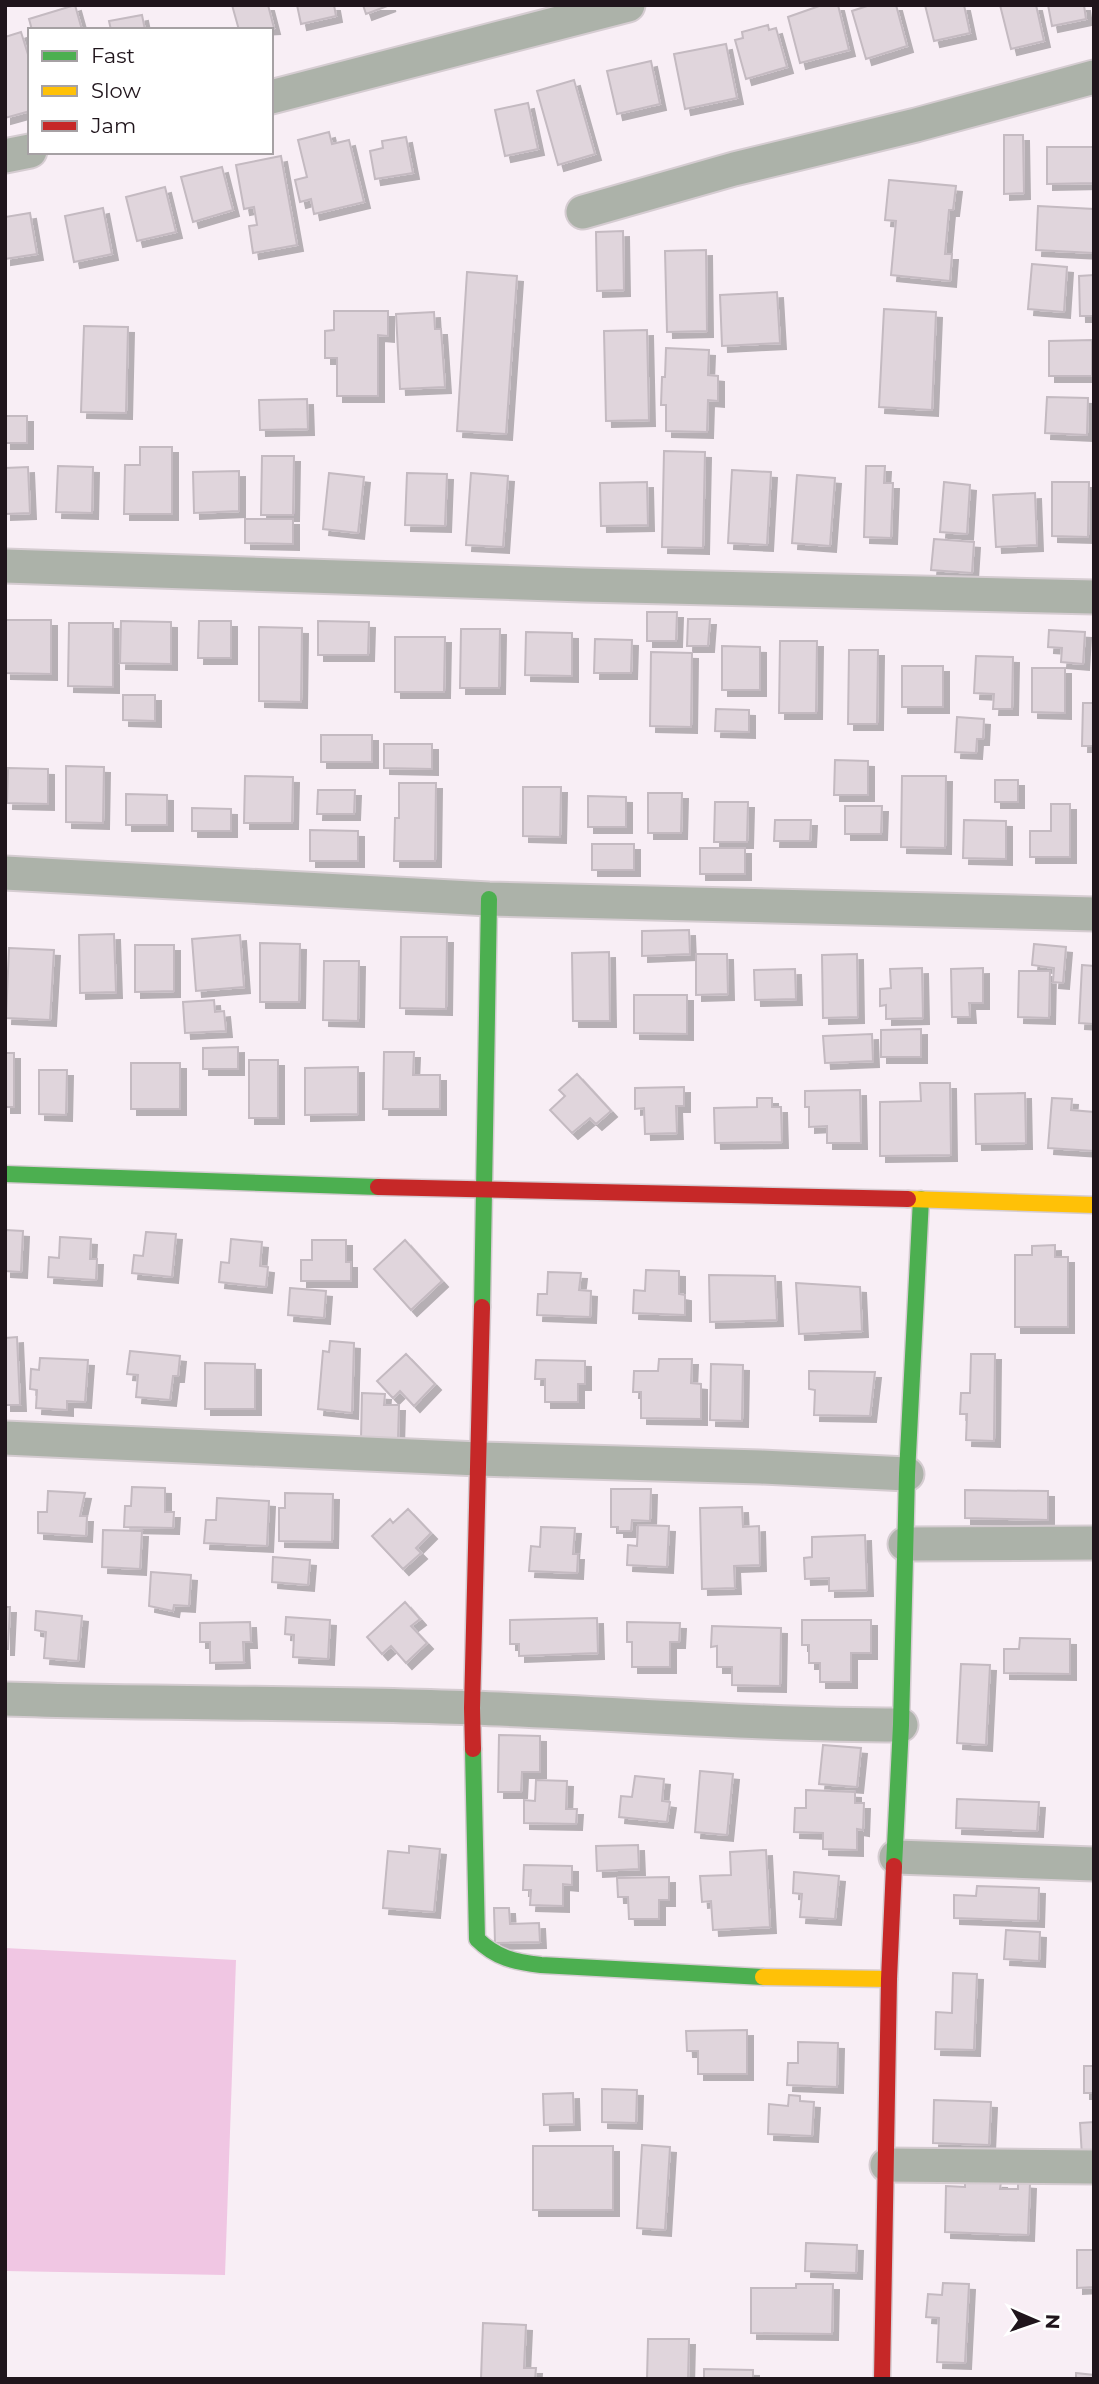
<svg xmlns="http://www.w3.org/2000/svg" width="1099" height="2384" font-family="Montserrat,sans-serif">
  <style>
    .green { fill: #f0c6e3 }
    .building { fill: #e0d5dc; stroke: #c4bac1; stroke-width: 2; filter: url(#shadow) }
    .lines { fill: none; stroke-linecap: round; stroke-linejoin: round }
    .street-casing { stroke: #d5ccd1; stroke-width: 37 }
    .fast-casing { stroke: #d5ccd1; stroke-width: 19 }
    .slow-casing { stroke: #d5ccd1; stroke-width: 19 }
    .jam-casing { stroke: #d5ccd1; stroke-width: 19 }
    .street { stroke: #acb2a9; stroke-width: 33 }
    .fast { stroke: #4caf50; stroke-width: 16 }
    .slow { stroke: #ffc107; stroke-width: 16 }
    .jam { stroke: #c62828; stroke-width: 16 }
  </style>
  <defs>
    <filter id="shadow"><feDropShadow dx="6" dy="6" stdDeviation="0" flood-color="#0004"/></filter>
  </defs>
  <rect width="100%" height="100%" fill="#f8eef5"/>
  <path class="green" d="M5,1948L236,1960L225,2275L5,2271Z"/>
  <path class="building" d="M75,5L82,30H32L29,19Z
    M232,5H268L274,28L239,30Z
    M297,5H334L336,16L301,24Z
    M363,5H390L366,14Z
    M822,5H838L849,50L800,63L788,17Z
    M870,5H896L907,46L866,59L852,11Z
    M925,5H964L970,33L934,41Z
    M1000,5H1036L1044,41L1011,49Z
    M1048,5H1084L1086,19L1052,26Z
    M142,15L145,30H111L109,21Z
    M768,25L769,30L776,28L787,67L746,79L735,40L743,38L742,32Z
    M21,32L30,61V111L5,118V37Z
    M726,44L737,98L685,109L674,54Z
    M651,61L660,104L617,114L607,71Z
    M574,80L595,154L558,165L537,91Z
    M528,103L538,149L505,156L495,110Z
    M329,132L332,144L349,140L364,202L314,214L311,199L300,202L295,180L307,177L298,140Z
    M1004,135H1023L1024,193L1004,194Z
    M406,137L413,173L375,179L370,151L383,148L382,141Z
    M1047,147H1094V183L1047,184Z
    M281,156L297,245L253,253L249,226L257,225L254,207L244,209L236,165Z
    M222,167L233,210L193,222L181,177Z
    M889,180L956,186L953,210H949L945,254H952L950,281L891,275L896,221L885,220Z
    M165,187L176,232L137,241L126,197Z
    M1038,206L1094,209V253L1036,250Z
    M103,208L112,254L74,262L65,216Z
    M30,213L37,254L5,259V217Z
    M623,231L624,290L597,291L596,232Z
    M706,250L707,331L667,332L665,251Z
    M1032,264L1067,267L1064,312L1028,309Z
    M467,272L517,276L506,434L457,431Z
    M1094,275V316H1080L1079,276Z
    M777,292L780,343L722,346L720,295Z
    M884,309L936,312L932,410L879,407Z
    M334,311H388V336L378,335V396H337V358H325V331L334,330Z
    M434,312L435,329H441L445,387L400,389L396,314Z
    M84,326L128,327L126,413L81,412Z
    M647,330L649,420L606,421L604,331Z
    M1092,340V376H1049V341Z
    M666,348L709,350L708,375L718,376V401L708,400L707,432L666,431V405H661L662,377H665Z
    M1047,397L1088,398L1087,435L1045,433Z
    M307,399L308,429L260,430L259,400Z
    M5,416H27V443H5Z
    M140,447H172V514H124L125,465H140Z
    M664,451L705,452L703,548L662,547Z
    M262,456H294L293,515H261Z
    M58,466L93,467L92,513L56,512Z
    M866,466H885L884,483H893L891,538L864,537Z
    M28,467L30,513L5,514V468Z
    M732,470L771,472L767,545L728,543Z
    M239,471V511L194,513L193,472Z
    M329,473L364,477L358,533L323,529Z
    M407,473L447,474L445,526L405,525Z
    M471,473L508,476L503,547L466,545Z
    M797,475L835,478L830,546L792,543Z
    M647,482L648,525L601,526L600,483Z
    M944,482L970,485L967,534L940,532Z
    M1052,482H1089L1088,537L1052,536Z
    M1035,493L1037,545L996,547L993,495Z
    M245,519H293V544L245,543Z
    M934,539L974,542L972,573L931,570Z
    M647,612H677L676,641H647Z
    M688,619H710L708,646H687Z
    M5,620H51V674L5,673Z
    M121,621L171,622V664L120,663Z
    M199,621H231V658H198Z
    M318,621L369,622L368,655H318Z
    M69,623H113V687L68,686Z
    M259,627L302,628L301,702L259,701Z
    M461,629H500L499,688H460Z
    M1049,630L1085,632L1083,664L1061,662L1062,648L1048,647Z
    M526,632L572,633V676L525,675Z
    M395,637H445L444,692H395Z
    M595,639L632,640L631,673H594Z
    M780,641H817L816,713H779Z
    M722,646L760,647V690H722Z
    M849,650H878L877,724H848Z
    M651,652L692,653L691,727L650,726Z
    M976,656L1013,657L1012,709H993L994,694L974,693Z
    M902,666H943V707H902Z
    M1032,668H1065V713L1032,712Z
    M123,695H155V721L123,720Z
    M1083,703H1094V746H1082Z
    M716,709L749,710V732L715,731Z
    M957,717L984,719L983,739H977L976,753L955,752Z
    M321,735H372V762H321Z
    M384,744H432V769L384,768Z
    M835,760L868,761V795H834Z
    M66,766L104,767L103,823L66,822Z
    M8,768L48,769V804L7,803Z
    M245,776L293,777L292,823H244Z
    M902,776H946L945,848L901,847Z
    M995,780H1018V802H995Z
    M399,783H436L435,861H394L395,818H399Z
    M523,787H561L560,837L523,836Z
    M318,790H355L354,814H317Z
    M648,793H682L681,833H648Z
    M126,794L167,795V825H126Z
    M588,796L626,797V827H588Z
    M715,802H748L747,842H714Z
    M1051,804H1070V857H1030V831H1051Z
    M845,806H882L881,834H845Z
    M192,808L231,809V831H192Z
    M775,820H811L810,841H774Z
    M964,820L1006,821V859L963,858Z
    M310,830L358,831V861H310Z
    M592,844H634V870H592Z
    M700,848H745V874H700Z
    M689,930L690,954L642,956V931Z
    M114,934L116,992L80,993L79,935Z
    M240,935L244,987L196,991L192,939Z
    M401,937H447L446,1009L400,1008Z
    M260,943L300,944L299,1002H260Z
    M1034,944L1066,947L1063,983L1053,982L1054,968L1032,965Z
    M135,945H174V991L135,992Z
    M9,948L54,950L50,1020L6,1018Z
    M609,952L610,1021H573L572,953Z
    M696,954H727L728,994L696,995Z
    M857,954L858,1017L823,1018L822,955Z
    M324,961H359L358,1021L323,1020Z
    M1082,965L1094,966V1024L1079,1023Z
    M922,968L923,1018L886,1019V1005L880,1006V989L891,988L890,969Z
    M983,968V1003H969L970,1017H952L951,969Z
    M795,969L796,999L755,1000L754,970Z
    M1019,971H1050L1049,1018L1018,1017Z
    M634,995H687V1034L634,1033Z
    M214,1000L215,1012L224,1011L226,1031L185,1033L183,1002Z
    M921,1029V1057H881V1030Z
    M872,1034L873,1061L825,1063L823,1036Z
    M238,1047V1069H203V1048Z
    M384,1052H414L413,1075H440V1109H383Z
    M5,1053H14V1107H5Z
    M249,1060H278V1118H249Z
    M131,1063H180V1109H131Z
    M358,1067V1114L305,1115V1068Z
    M39,1070H67L66,1115L39,1114Z
    M577,1074L611,1111L596,1124L590,1118L572,1133L550,1110L565,1096L559,1090Z
    M920,1083H950L951,1155L880,1156V1102L921,1101Z
    M684,1087V1106H676L677,1133L645,1134L644,1108L635,1109V1088Z
    M860,1090L861,1143H827V1126L809,1127V1107H805V1091Z
    M1025,1093L1026,1143L976,1144L975,1094Z
    M757,1098H772V1107H781L782,1142L715,1143L714,1108L757,1107Z
    M1052,1098L1072,1099L1071,1110L1094,1112V1151L1048,1148Z
    M5,1230L23,1231L21,1272L5,1271Z
    M146,1232L176,1234L172,1277L132,1273L134,1255L143,1256Z
    M60,1237L91,1239L90,1259H97L96,1280L48,1277L49,1257L59,1258Z
    M231,1239L262,1242L260,1266L268,1267L266,1287L219,1282L221,1262L229,1263Z
    M312,1240H346V1262H351V1281H301V1260H312Z
    M405,1240L442,1281L411,1310L374,1269Z
    M1055,1245V1257H1068V1327H1015V1255H1032V1246Z
    M646,1270L679,1271V1294L685,1295V1315L633,1313L634,1290L645,1291Z
    M548,1272L581,1273L579,1290L591,1291L590,1317L537,1315L538,1294H547Z
    M709,1275L775,1276L777,1320L710,1322Z
    M796,1283L860,1287L862,1331L799,1334Z
    M290,1288L326,1291L324,1318L288,1315Z
    M17,1337L20,1405H5V1338Z
    M330,1341L354,1343L352,1413L318,1409L323,1351L329,1352Z
    M130,1351L180,1356L178,1376H173L170,1400L136,1397L138,1375L127,1374Z
    M406,1354L435,1384L414,1406L400,1391L393,1398L377,1381Z
    M971,1354H995L994,1441L966,1440L967,1414H960L961,1393H970Z
    M40,1358L88,1360L85,1402L67,1401V1410L36,1408L37,1390L30,1389L31,1369L39,1370Z
    M659,1359H692L691,1383L701,1384V1419L641,1418V1392H633L634,1371H658Z
    M536,1360L585,1361V1384H578V1402H545V1379H535Z
    M205,1363L255,1364V1409H205Z
    M711,1364L743,1365L742,1421L710,1420Z
    M809,1371L875,1372L870,1416L814,1415L815,1390L809,1389Z
    M362,1393L385,1394L384,1405H399L398,1439H361Z
    M132,1487L165,1488V1512H174L173,1528L124,1527L125,1506H131Z
    M611,1489H651L650,1521L632,1520L631,1531H618V1527H611Z
    M965,1490L1048,1491V1520L965,1518Z
    M48,1491L85,1493L80,1516H87L86,1536L38,1533V1512H47Z
    M285,1493L333,1494L332,1542L279,1541V1508H285Z
    M217,1498L269,1501L267,1546L204,1543L206,1520H216Z
    M742,1507L743,1527L759,1526L760,1565L734,1566L735,1588L702,1589L700,1508Z
    M408,1509L431,1533L416,1548L421,1553L403,1569L372,1536L390,1519L393,1523Z
    M638,1525L669,1526L667,1567L627,1565L628,1545L637,1546Z
    M541,1527L575,1528L573,1554H578L577,1573L529,1571L531,1546L540,1547Z
    M103,1530L142,1531L140,1569L102,1567Z
    M865,1535L867,1590L829,1591V1578L805,1579L804,1558L812,1557V1537Z
    M273,1557L310,1560L308,1585L272,1582Z
    M151,1572L191,1575L189,1606L174,1605L173,1611L149,1606Z
    M405,1602L420,1619L411,1626L427,1643L406,1663L391,1646L382,1654L367,1637Z
    M5,1607H10L8,1649H5Z
    M36,1611L82,1616L78,1661L44,1658L46,1632L35,1630Z
    M286,1617L330,1620L328,1659L293,1657L294,1635L285,1634Z
    M597,1618L598,1653L519,1656V1644H510V1620Z
    M802,1620H871V1653H851V1682H820V1663H809V1645H802Z
    M250,1622L251,1642H243L244,1662L210,1663V1642H200V1623Z
    M627,1622L680,1623L679,1642H670V1667H632V1642H627Z
    M712,1626L781,1628L780,1686L732,1685V1667H717V1646L711,1647Z
    M1020,1638L1070,1639V1674L1004,1673V1649H1019Z
    M961,1664L990,1665L986,1745L957,1743Z
    M499,1735L540,1736V1772H522L521,1792H498Z
    M823,1745L861,1748L857,1787L819,1784Z
    M700,1771L733,1774L727,1835L695,1832Z
    M635,1776L664,1779L662,1801L670,1802L667,1822L619,1817L621,1796L632,1797Z
    M536,1780L567,1781L566,1809H577L576,1824L524,1823V1800L535,1801Z
    M806,1790L855,1792V1803H864L863,1830L857,1829V1850L823,1849V1833L794,1832L795,1808H806Z
    M957,1799L1039,1802L1037,1831L956,1828Z
    M638,1845L639,1869L597,1871L596,1846Z
    M409,1846L440,1849L434,1912L383,1908L388,1851L409,1853Z
    M766,1850L770,1927L713,1930L711,1901L702,1902L700,1876L731,1875L730,1852Z
    M524,1865L572,1866V1885L563,1884V1906L530,1905L531,1890H523Z
    M794,1872L839,1876L835,1919L800,1917L802,1894L793,1893Z
    M669,1877V1900H659V1919H629L628,1897H618L617,1878Z
    M977,1886L1039,1888L1038,1921L954,1918V1895L976,1896Z
    M494,1908H509L510,1924L539,1923L540,1942L495,1943Z
    M1006,1930L1040,1932L1039,1961L1004,1959Z
    M953,1973L977,1974L974,2050L935,2049L936,2012L952,2013Z
    M747,2030V2074H698V2051H687L686,2031Z
    M798,2042L838,2043L837,2087L787,2085L788,2063H798Z
    M1084,2066H1094V2093H1084Z
    M602,2089L637,2090L636,2123L602,2122Z
    M573,2093L574,2124L544,2125L543,2094Z
    M789,2095L800,2096V2101L814,2102L812,2136L768,2134L769,2104L788,2106Z
    M934,2100L991,2102L989,2145L933,2143Z
    M1094,2122V2156L1082,2157L1080,2123Z
    M642,2145L670,2147L665,2230L637,2228Z
    M533,2146H613V2210H533Z
    M965,2181L1001,2182L1000,2189H1018V2182L1030,2183L1028,2235L945,2232L946,2186L965,2187Z
    M806,2243L857,2245L856,2273L805,2271Z
    M1077,2250H1094V2287L1077,2288Z
    M943,2283L969,2284L965,2363L937,2362L939,2318L926,2317L928,2294L942,2295Z
    M796,2284H833L832,2334L751,2333V2288H796Z
    M483,2323L526,2325L524,2368H536L535,2379H481Z
    M648,2339H689L688,2379H647Z
    M704,2369L753,2370V2379H704Z
    M1076,2373L1094,2375V2379H1076Z"/>
  <g class="lines">
    <g class="street-casing">
      <path id="street" d="M271,97L628,5
        M5,156L30,151
        M583,212L734,169L916,125L1094,77
        M5,566L583,585L1094,597
        M5,873L489,899L1094,914
        M5,1438L479,1459L761,1467L907,1474
        M905,1544L1094,1543
        M5,1699C161,1704 316,1702 472,1708C615,1713 757,1725 901,1725
        M896,1857L1094,1864
        M887,2165L1094,2167"/>
    </g>
    <g class="fast-casing">
      <path id="fast" d="M5,1174L378,1187
        M482,1307L489,899
        M473,1749L477,1939C496,1958 515,1962 541,1965L763,1977
        M894,1866L901,1725L907,1474L921,1199"/>
    </g>
    <g class="slow-casing">
      <path id="slow" d="M908,1199L1094,1205
        M763,1977L889,1979"/>
    </g>
    <g class="jam-casing">
      <path id="jam" d="M378,1187L908,1199
        M473,1749L472,1708L482,1307
        M882,2379L889,1979L894,1866"/>
    </g>
    <use href="#street" class="street"/>
    <use href="#fast" class="fast"/>
    <use href="#slow" class="slow"/>
    <use href="#jam" class="jam"/>
  </g>
  <rect width="1099" height="2384" fill="none" stroke="#20151c" stroke-width="14"/>
  <rect x="28" y="28" width="245" height="126" fill="#ffffff" stroke="#a6a1a4" stroke-width="2"/>
  <rect x="42" y="51" width="35" height="10" fill="#4caf50" stroke="#a6a1a4" stroke-width="2"/>
  <text x="91" y="63" font-size="21" fill="#20151c">Fast</text>
  <rect x="42" y="86" width="35" height="10" fill="#ffc107" stroke="#a6a1a4" stroke-width="2"/>
  <text x="91" y="98" font-size="21" fill="#20151c">Slow</text>
  <rect x="42" y="121" width="35" height="10" fill="#c62828" stroke="#a6a1a4" stroke-width="2"/>
  <text x="91" y="133" font-size="21" fill="#20151c">Jam</text>
  <g transform="translate(1036 2321) rotate(92)" stroke="#ffffff" stroke-width="5" paint-order="stroke">
  <path d="M0-5L12 26L0 18L-12 26Z" fill="#20151c"/>
  <text y="-10" font-size="19" font-weight="bold" text-anchor="middle" fill="#20151c">N</text>
  </g>
</svg>
